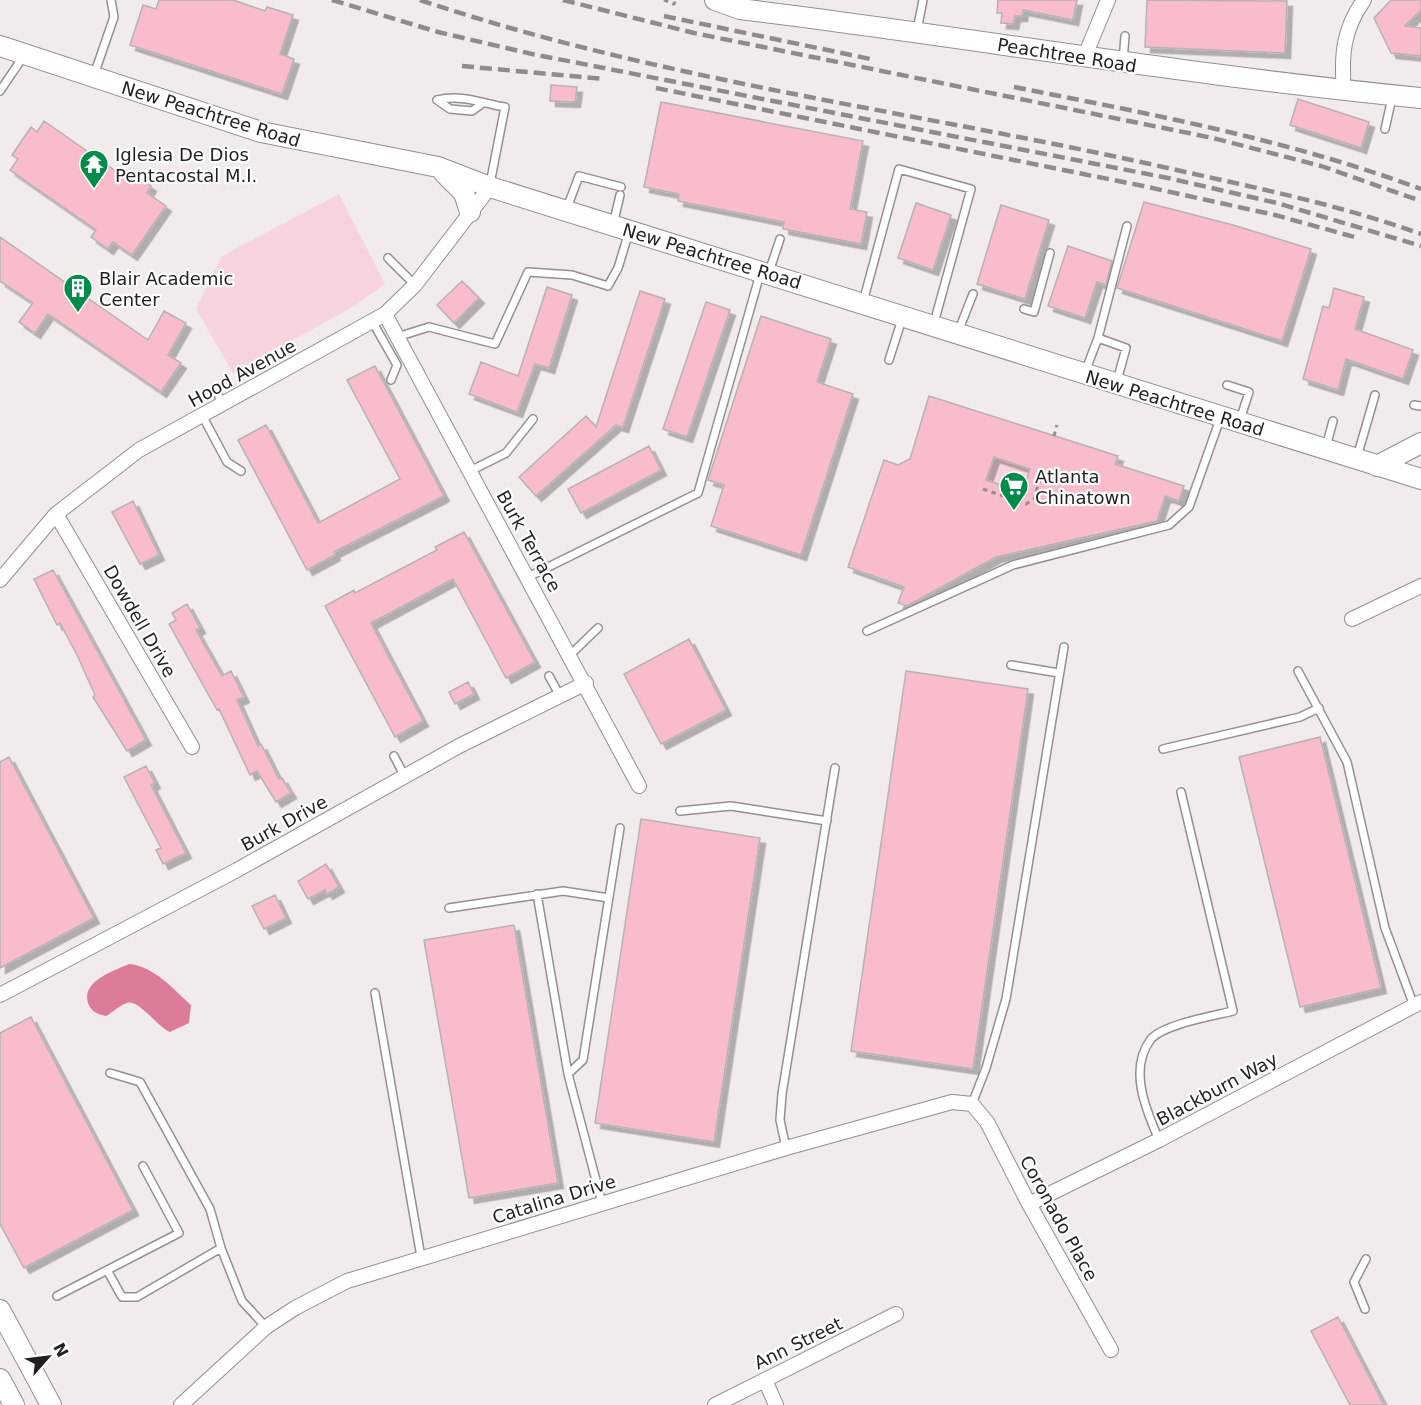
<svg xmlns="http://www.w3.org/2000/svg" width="1421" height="1405" font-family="'DejaVu Sans',sans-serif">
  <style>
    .green { fill: #f7d4dc }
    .water { fill: #dc7c96 }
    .building { fill: #f9bcca; stroke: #b7b2b3; stroke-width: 1.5; fill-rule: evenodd; filter: url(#shadow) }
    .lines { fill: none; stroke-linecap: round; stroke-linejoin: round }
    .lane-casing { stroke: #948f90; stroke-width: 10 }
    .street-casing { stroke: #948f90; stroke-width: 16 }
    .secondary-casing { stroke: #948f90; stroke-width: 22 }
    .path { stroke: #938f90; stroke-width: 3; stroke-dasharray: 4.5 4.5; stroke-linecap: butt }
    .lane { stroke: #fff; stroke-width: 7 }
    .street { stroke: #fff; stroke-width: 14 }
    .secondary { stroke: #fff; stroke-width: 20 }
    .rail { stroke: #8f8a8b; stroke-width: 4.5; stroke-dasharray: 12 6; stroke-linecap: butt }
    .labels { text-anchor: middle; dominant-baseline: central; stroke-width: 4.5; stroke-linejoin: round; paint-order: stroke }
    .street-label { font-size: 18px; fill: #211f20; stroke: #fff }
    .poi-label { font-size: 18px; fill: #211f20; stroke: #fff; text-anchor: start }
  </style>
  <defs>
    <filter id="shadow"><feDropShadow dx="5.5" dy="5.5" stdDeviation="0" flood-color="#0004"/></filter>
  </defs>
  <rect width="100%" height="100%" fill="#f1ebec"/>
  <path class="green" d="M339,194L385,284L356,305L233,373L196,309L222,256Z
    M997,458L1030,469L1023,492L986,480L993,461Z"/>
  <path class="water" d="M129,964C154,966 173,989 191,1005L189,1023L170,1032C158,1027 138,999 127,1003C120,1005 113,1012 106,1016C98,1014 91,1012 88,1003C81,981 114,971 129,964Z"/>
  <path class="building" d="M159,0H233L265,11L267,7L293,15L280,54L294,59L282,94L130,45L143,5L156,9Z
    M998,0H1077L1073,20L1023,10L1022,16H1015L1013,24L1001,23L1002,13H997Z
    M1147,0L1287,1L1285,53L1145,47Z
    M1391,0H1421V10L1405,26L1421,28V56L1391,53L1374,18Z
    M551,85L577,87L575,102L550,101Z
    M1298,99L1369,122L1361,148L1290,125Z
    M661,102L863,141L850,209L867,212L861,244L783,229L784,222L678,201L679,194L644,187Z
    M44,121L130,181L135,175L151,186L147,193L166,206L132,255L113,242L108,249L91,237L96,230L10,170L18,159L12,155L31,127L37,132Z
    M1144,202L1233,225L1311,249L1282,341L1117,288Z
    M916,203L951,215L933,270L898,258Z
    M1001,205L1049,220L1025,299L977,284Z
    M0,237L148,340L164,311L186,323L168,355L181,363L161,392L48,314L35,333L19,322L33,303L0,281Z
    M1068,246L1112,261L1106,285L1097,282L1085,318L1048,306Z
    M462,281L479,298L454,323L437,305Z
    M547,287L572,295L549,368L535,364L517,412L469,394L481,362L518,376Z
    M1334,288L1364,297L1355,329L1413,350L1403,379L1346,359L1338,390L1303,379L1323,306L1329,308Z
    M640,291L665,299L623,427L616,425L536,496L519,477L586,416L596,427Z
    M706,302L730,310L687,437L663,429Z
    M761,316L831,339L817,382L853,394L801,555L711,526L724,485L708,480Z
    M375,366L444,496L334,552L335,555L307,570L238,440L266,425L318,523L400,479L347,380Z
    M929,396L1118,456L1115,464L1184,486L1179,501L1165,496L1157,521L996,557L907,606L898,603L904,587L848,567L884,460L898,465L910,459ZM994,457L1030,469L1023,492L986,480Z
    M649,446L661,470L581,513L568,489Z
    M133,501L159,555L140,564L112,512Z
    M464,532L535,662L506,678L453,579L371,623L423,721L395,737L325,606L354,590L355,593L437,550L435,547Z
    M53,570L146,740L127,751L93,697L95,695L77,655L60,623L57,625L34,579Z
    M187,604L200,628L196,630L222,676L231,671L244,697L237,700L258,746L261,744L279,779L282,778L291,793L276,802L257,771L250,775L219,709L217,710L169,624L176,620L172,613Z
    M689,639L726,710L661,744L624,674Z
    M906,671L1028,689L973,1069L851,1051Z
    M468,682L474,694L455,704L449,692Z
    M1320,737L1381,988L1300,1007L1239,757Z
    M9,757L94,918L0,968V762Z
    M146,766L155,783L151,785L186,853L163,864L156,850L161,848L124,777Z
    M641,819L760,838L714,1142L595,1123Z
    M326,864L339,887L327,894L325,890L308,899L298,881Z
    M275,895L286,918L264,929L252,906Z
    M514,925L558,1183L469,1198L424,940Z
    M31,1017L133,1210L24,1268L0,1224V1033Z
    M1338,1317L1384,1405H1350L1311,1331Z"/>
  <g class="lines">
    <g class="lane-casing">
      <path id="lane" d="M917,30L923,0
        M1123,61L1125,36
        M94,75L114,17L111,0
        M0,91L23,57
        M437,100C461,94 481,103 505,107L490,184
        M437,100L450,109L472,111L483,103
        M1385,129L1392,98
        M567,208L579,176L621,187
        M613,225L620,195
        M388,258L415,285
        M769,272L780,239
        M863,302L899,169L971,189L934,323
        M1024,309L1034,312L1050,253
        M372,321L397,365L391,380
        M958,332L973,294
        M397,337L429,327L495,344L528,272L572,275L608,286L618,268L629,232
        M889,360L902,319
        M1085,372L1098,338
        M1117,381L1126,348L1098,338L1127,226
        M1227,385L1249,392L1240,420
        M215,387L222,404
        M1414,405L1421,406
        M202,415L227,462L241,471
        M1326,447L1333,421
        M1357,457L1375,395
        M470,471L506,453L533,419
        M528,577L698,493L760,274
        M867,631L1013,565L1169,525L1189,507L1220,419
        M570,655L598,628
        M1011,665L1059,673
        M1298,671L1347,762L1385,928L1414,1006
        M549,676L560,696
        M1163,749L1300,717L1319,708
        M394,756L405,777
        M680,811L731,806L827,821
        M537,894L568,1074
        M449,908L563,891L609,898
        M375,993L421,1257
        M110,1073L140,1082L210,1209L221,1248L242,1301L266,1327
        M972,1104L986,1068L1006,999L1064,647
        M1159,1140C1146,1110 1128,1069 1151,1039C1164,1024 1214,1016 1233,1011L1181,792
        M786,1148L780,1120L782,1094L835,768
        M602,1203L568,1074L583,1060L620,828
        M107,1270L122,1297H137L221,1248
        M57,1296L179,1233L143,1166
        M1365,1309L1354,1282L1366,1259"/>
    </g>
    <g class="street-casing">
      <path id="street" d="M1084,58L1108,0
        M1344,91C1341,56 1343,29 1364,0
        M385,314L639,786
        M56,514L192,747
        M0,580L56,514L139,450L385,314L415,285L490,187
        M1352,619L1421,586
        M0,995L237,870L459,746L586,683
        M1029,1204L1159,1140L1421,1002
        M765,1380L776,1405
        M181,1405L266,1327L295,1308L347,1281L786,1148L952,1102L972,1104L987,1122L1029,1204L1111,1350
        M715,1405L896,1314"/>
    </g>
    <g class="secondary-casing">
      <path id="secondary" d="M715,0L740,9C967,37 1193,76 1421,98
        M0,46L261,132L438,167L490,187L1421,479
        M444,173L464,193L470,212
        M1377,466L1421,443
        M0,1310L51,1405
        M0,1379L14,1405"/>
    </g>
    <path class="path" d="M664,0L674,4L676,0
      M1054,436L1057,425
      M983,489L1026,504L1034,499L1042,473"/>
    <use href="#lane" class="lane"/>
    <use href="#street" class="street"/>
    <use href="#secondary" class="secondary"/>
    <path class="rail" d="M332,0L438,32L532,54L1168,178L1277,203L1421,246
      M420,0C667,83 928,113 1181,171C1262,189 1343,206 1421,234
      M563,0L694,33L1213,138L1321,166L1421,201
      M664,16L875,60
      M462,66L604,79
      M1014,87C1151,114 1289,140 1421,189
      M656,88L1143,186L1275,215L1358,238"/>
  </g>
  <defs>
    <g id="temple-pin" transform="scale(1.5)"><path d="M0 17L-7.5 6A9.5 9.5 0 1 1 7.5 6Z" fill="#018c4a" stroke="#fff"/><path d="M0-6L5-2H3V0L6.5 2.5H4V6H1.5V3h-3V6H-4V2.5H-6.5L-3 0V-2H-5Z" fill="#fff"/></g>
    <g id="building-pin" transform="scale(1.5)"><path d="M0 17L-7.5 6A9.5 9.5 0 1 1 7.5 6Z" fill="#018c4a" stroke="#fff"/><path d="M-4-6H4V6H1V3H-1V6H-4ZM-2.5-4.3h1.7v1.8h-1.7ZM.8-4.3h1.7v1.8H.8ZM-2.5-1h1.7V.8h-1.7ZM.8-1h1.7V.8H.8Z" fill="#fff"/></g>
    <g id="supermarket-pin" transform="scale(1.5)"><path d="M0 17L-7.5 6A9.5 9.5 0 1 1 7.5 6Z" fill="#018c4a" stroke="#fff"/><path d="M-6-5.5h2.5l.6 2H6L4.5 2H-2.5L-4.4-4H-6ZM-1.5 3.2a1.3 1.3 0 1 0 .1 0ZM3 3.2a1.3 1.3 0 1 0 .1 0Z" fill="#fff"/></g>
  </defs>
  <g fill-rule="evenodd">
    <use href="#temple-pin" x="94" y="164"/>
    <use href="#building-pin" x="78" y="288"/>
    <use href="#supermarket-pin" x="1014" y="486"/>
  </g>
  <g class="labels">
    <g class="street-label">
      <text transform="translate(1067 55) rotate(9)">Peachtree Road</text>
      <text transform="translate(211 114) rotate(17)">New Peachtree Road</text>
      <text transform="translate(712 256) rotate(17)">New Peachtree Road</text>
      <text transform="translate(242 373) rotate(-29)">Hood Avenue</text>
      <text transform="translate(1175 403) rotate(17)">New Peachtree Road</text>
      <text transform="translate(529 541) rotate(61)">Burk Terrace</text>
      <text transform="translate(140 621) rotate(60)">Dowdell Drive</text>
      <text transform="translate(284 823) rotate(-29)">Burk Drive</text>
      <text transform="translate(1217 1089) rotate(-28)">Blackburn Way</text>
      <text transform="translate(554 1199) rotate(-17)">Catalina Drive</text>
      <text transform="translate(1059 1218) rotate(61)">Coronado Place</text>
      <text transform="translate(798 1343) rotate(-26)">Ann Street</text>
    </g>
    <g class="poi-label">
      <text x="115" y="154">Iglesia De Dios<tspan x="115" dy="21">Pentacostal M.I.</tspan></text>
      <text x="99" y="278">Blair Academic<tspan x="99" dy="21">Center</tspan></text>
      <text x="1035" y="476">Atlanta<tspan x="1035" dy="21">Chinatown</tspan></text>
    </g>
  </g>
  <g transform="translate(48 1357) rotate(62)" stroke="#ffffff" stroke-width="4.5" paint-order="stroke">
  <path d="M0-4.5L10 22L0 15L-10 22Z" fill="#211f20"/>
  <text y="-9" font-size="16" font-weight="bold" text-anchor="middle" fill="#211f20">N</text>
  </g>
</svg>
